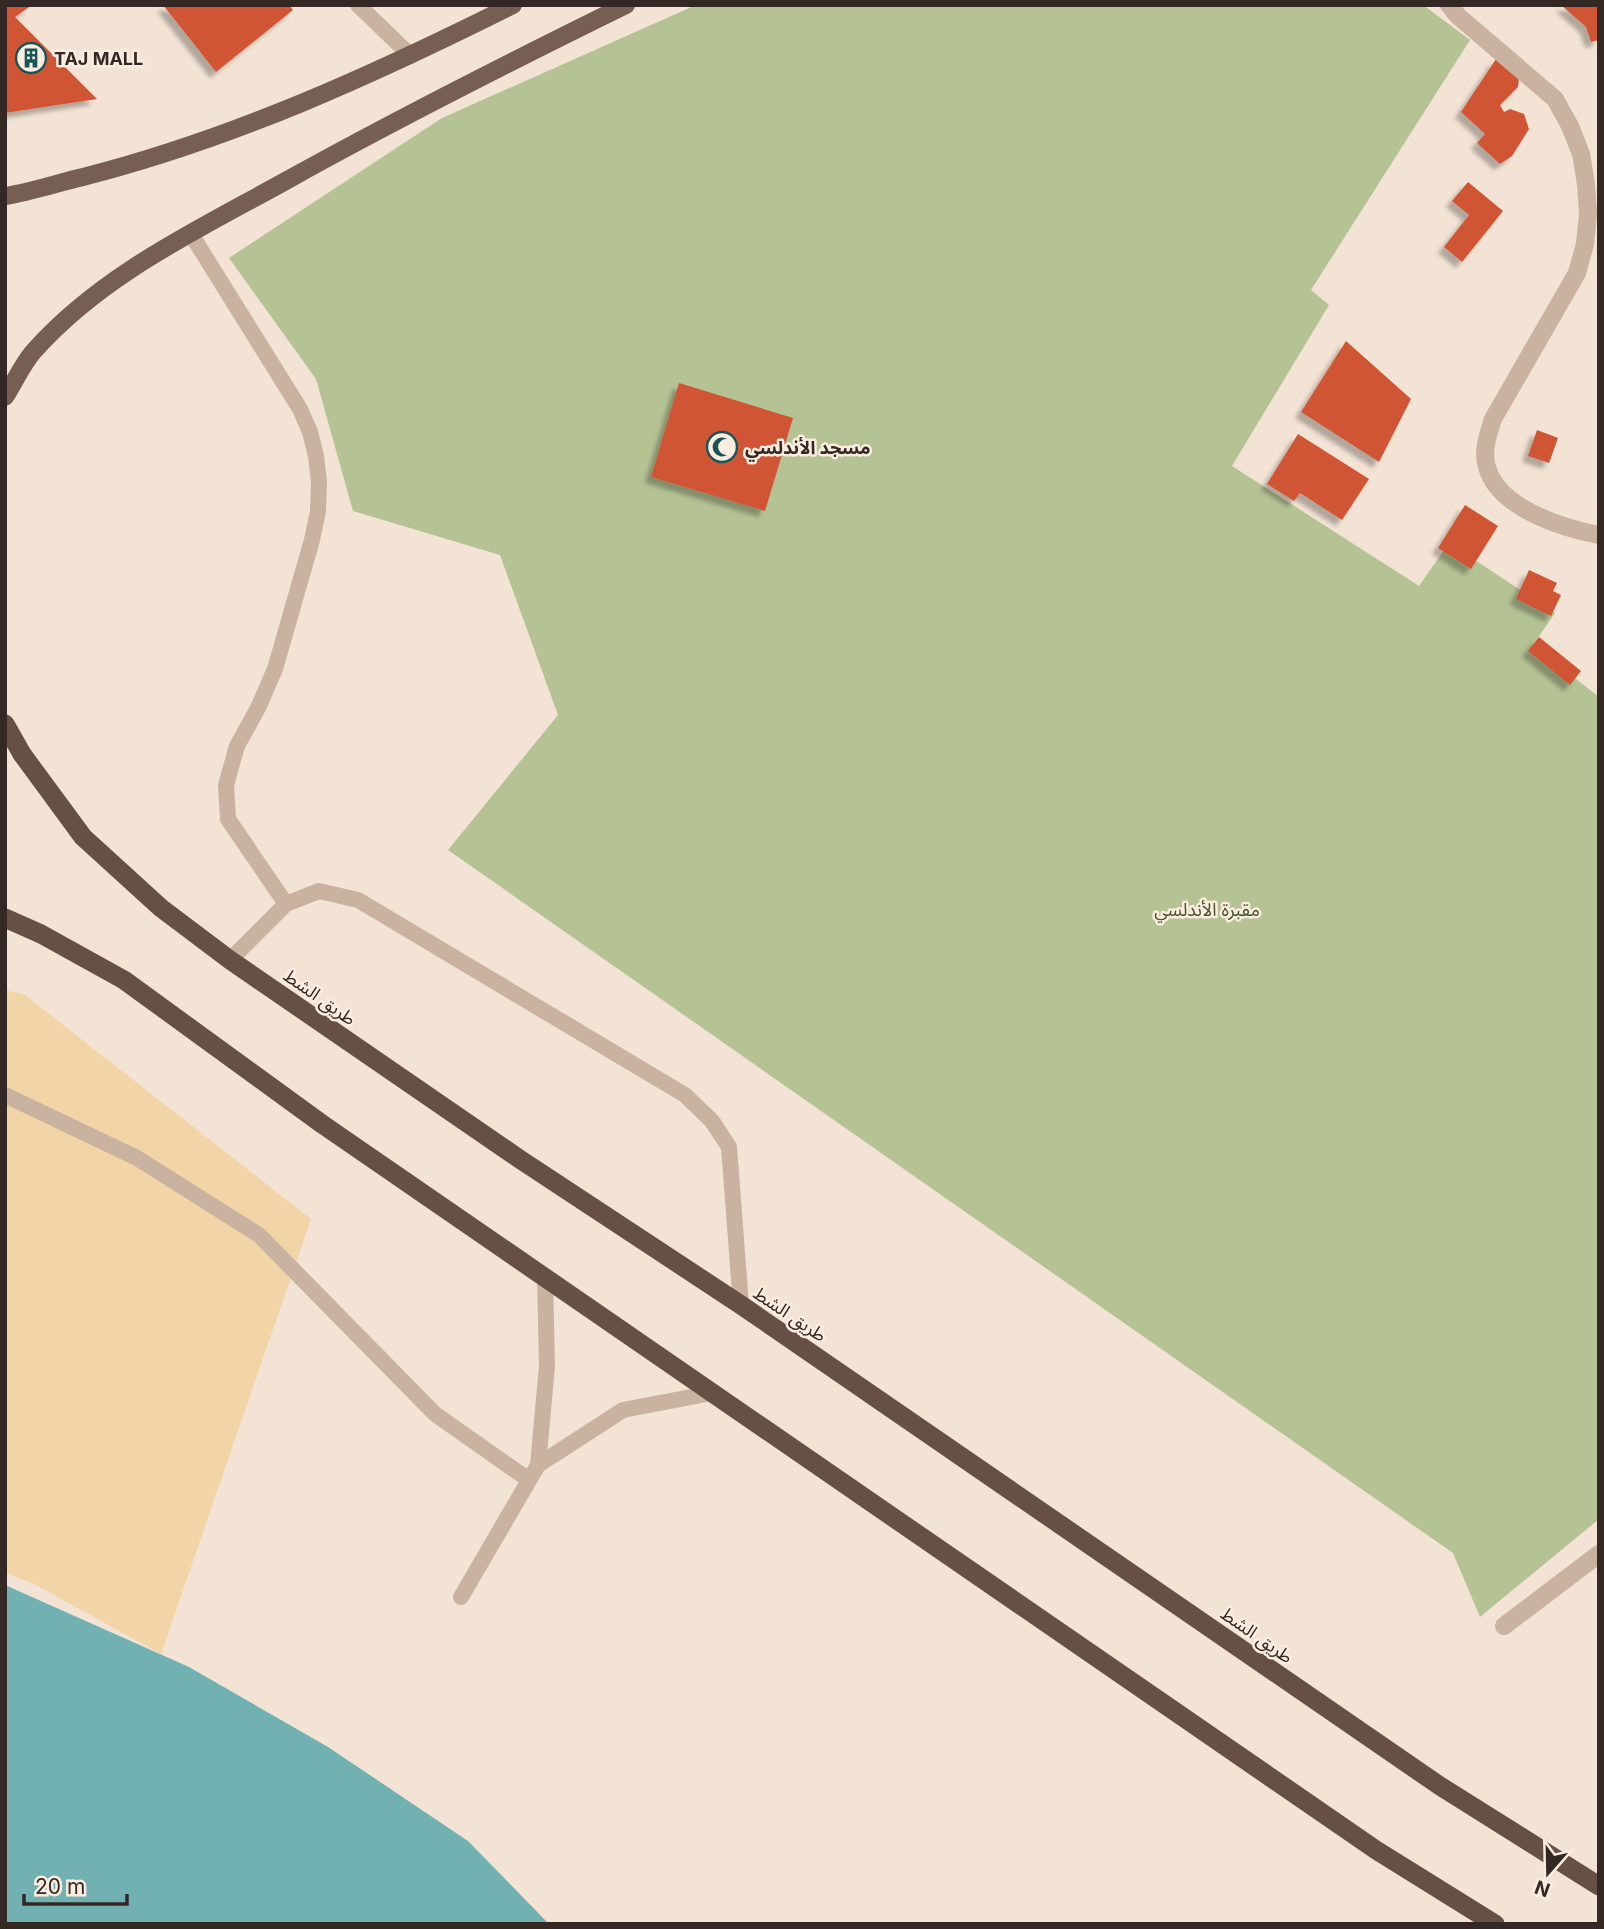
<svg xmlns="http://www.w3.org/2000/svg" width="1604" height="1929" font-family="Inter,'Noto Sans Arabic',sans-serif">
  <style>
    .green { fill: #b4c294 }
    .sand { fill: #f2d5a7 }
    .water { fill: #71b1b1 }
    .building { fill: #cf5535; filter: url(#shadow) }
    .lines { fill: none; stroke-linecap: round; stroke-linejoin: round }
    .service { stroke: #cab2a0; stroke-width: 16 }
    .minor { stroke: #cab2a0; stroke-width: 18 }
    .primary { stroke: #775e53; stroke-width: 18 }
    .trunk { stroke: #665046; stroke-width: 19 }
    .labels { text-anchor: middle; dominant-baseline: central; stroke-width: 5; stroke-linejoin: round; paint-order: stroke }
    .poi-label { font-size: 18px; font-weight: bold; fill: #342824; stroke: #faede0; text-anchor: start }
    .park-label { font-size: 18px; fill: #445326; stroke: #faede0 }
    .street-label { font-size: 18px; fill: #342824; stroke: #faede0 }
  </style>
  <defs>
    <filter id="shadow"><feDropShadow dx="-6" dy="6" stdDeviation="2" flood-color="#0004"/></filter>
  </defs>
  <rect width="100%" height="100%" fill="#f2e3d4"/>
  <path class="green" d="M696,5H1423L1470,40L1311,290L1329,305L1232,466L1419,586L1449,543L1555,613L1533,645L1599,697V1519L1480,1617L1453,1553L448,850L558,715L500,555L353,511L316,379L229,258L442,118Z"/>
  <path class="sand" d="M5,990L25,995L311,1219L161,1654L32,1583L5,1573Z"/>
  <path class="water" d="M5,1585L189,1667L328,1747L468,1841L549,1924H5Z"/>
  <path class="building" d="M5,5H32L15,17L97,99L5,113Z
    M163,5H289L293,10L216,72Z
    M1561,5H1599V40L1591,42L1586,27Z
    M1496,59L1519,78L1518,87L1500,105L1504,112L1510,109L1524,114L1529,129L1512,156L1500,164L1477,143L1485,134L1461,112Z
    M1468,182L1503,211L1462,262L1444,247L1469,215L1452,201Z
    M1346,341L1411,399L1379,462L1301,412Z
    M679,383L793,418L765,511L651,477Z
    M1537,430L1558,438L1549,463L1528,456Z
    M1298,434L1369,479L1342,520L1300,493L1294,501L1267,484Z
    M1465,505L1498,526L1471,569L1438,548Z
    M1529,570L1557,583L1553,591L1561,595L1551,616L1516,599Z
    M1539,637L1581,671L1570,685L1528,651Z"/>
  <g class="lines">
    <path class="service" d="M358,5L411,56
      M191,234L300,409L310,432L316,456L319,482L318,511L312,540L275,669L258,708L237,746L226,785L228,819L286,904
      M230,960L286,904L319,891L358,900L685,1095L712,1121L729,1147L741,1305
      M5,1095L137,1158L259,1235L435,1414L529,1480
      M538,1465L623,1410L712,1393
      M461,1597L538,1465L547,1366L545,1277"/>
    <path class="minor" d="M1449,5L1458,16L1555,99L1570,126L1581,154L1586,184L1588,214L1585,244L1577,273L1493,419C1488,435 1482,451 1487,467C1498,508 1562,528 1599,535
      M1504,1626L1599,1554"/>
    <path class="primary" d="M5,196C31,192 57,183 83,177C233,139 375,74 513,5
      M5,397C14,383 22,365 33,352C100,276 195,231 282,183C395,120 510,62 626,5"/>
    <path class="trunk" d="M5,724L22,754L83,837L161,908L230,960L521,1160L741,1305L1440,1786L1599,1886
      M5,918L41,934L124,980L322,1124L1376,1850L1495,1924"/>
  </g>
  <defs>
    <g id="building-ring" transform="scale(1.575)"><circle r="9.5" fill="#faede0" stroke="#175557" stroke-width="1.5"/><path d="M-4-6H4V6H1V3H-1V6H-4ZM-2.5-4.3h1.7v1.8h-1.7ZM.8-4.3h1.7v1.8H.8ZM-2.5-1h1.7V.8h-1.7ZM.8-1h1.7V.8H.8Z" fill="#175557"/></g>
    <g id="mosque-ring" transform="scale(1.575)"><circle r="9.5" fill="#faede0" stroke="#175557" stroke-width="1.5"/><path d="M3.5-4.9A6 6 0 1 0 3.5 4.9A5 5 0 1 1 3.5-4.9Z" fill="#175557"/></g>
  </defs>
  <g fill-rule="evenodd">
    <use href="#building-ring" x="31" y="58"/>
    <use href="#mosque-ring" x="722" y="447"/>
  </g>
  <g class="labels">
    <g class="poi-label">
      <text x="54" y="58">TAJ MALL</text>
      <text x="745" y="447">مسجد الأندلسي</text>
    </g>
    <g class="park-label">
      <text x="1207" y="909">مقبرة الأندلسي</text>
    </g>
    <g class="street-label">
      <text transform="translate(320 997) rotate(35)">طريق الشط</text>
      <text transform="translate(790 1314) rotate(34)">طريق الشط</text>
      <text transform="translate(1257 1635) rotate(35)">طريق الشط</text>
    </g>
  </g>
  <rect width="1604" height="1929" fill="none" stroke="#342824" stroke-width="14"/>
  <g transform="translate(1548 1873) rotate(200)" stroke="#faede0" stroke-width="5" paint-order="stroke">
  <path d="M0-5L12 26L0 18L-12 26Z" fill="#342824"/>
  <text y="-10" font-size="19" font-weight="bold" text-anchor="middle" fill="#342824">N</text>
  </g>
  <path d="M24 1894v10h103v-10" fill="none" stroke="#342824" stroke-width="3.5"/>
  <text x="35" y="1894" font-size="21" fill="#342824" stroke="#faede0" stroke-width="5" paint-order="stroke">20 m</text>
</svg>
